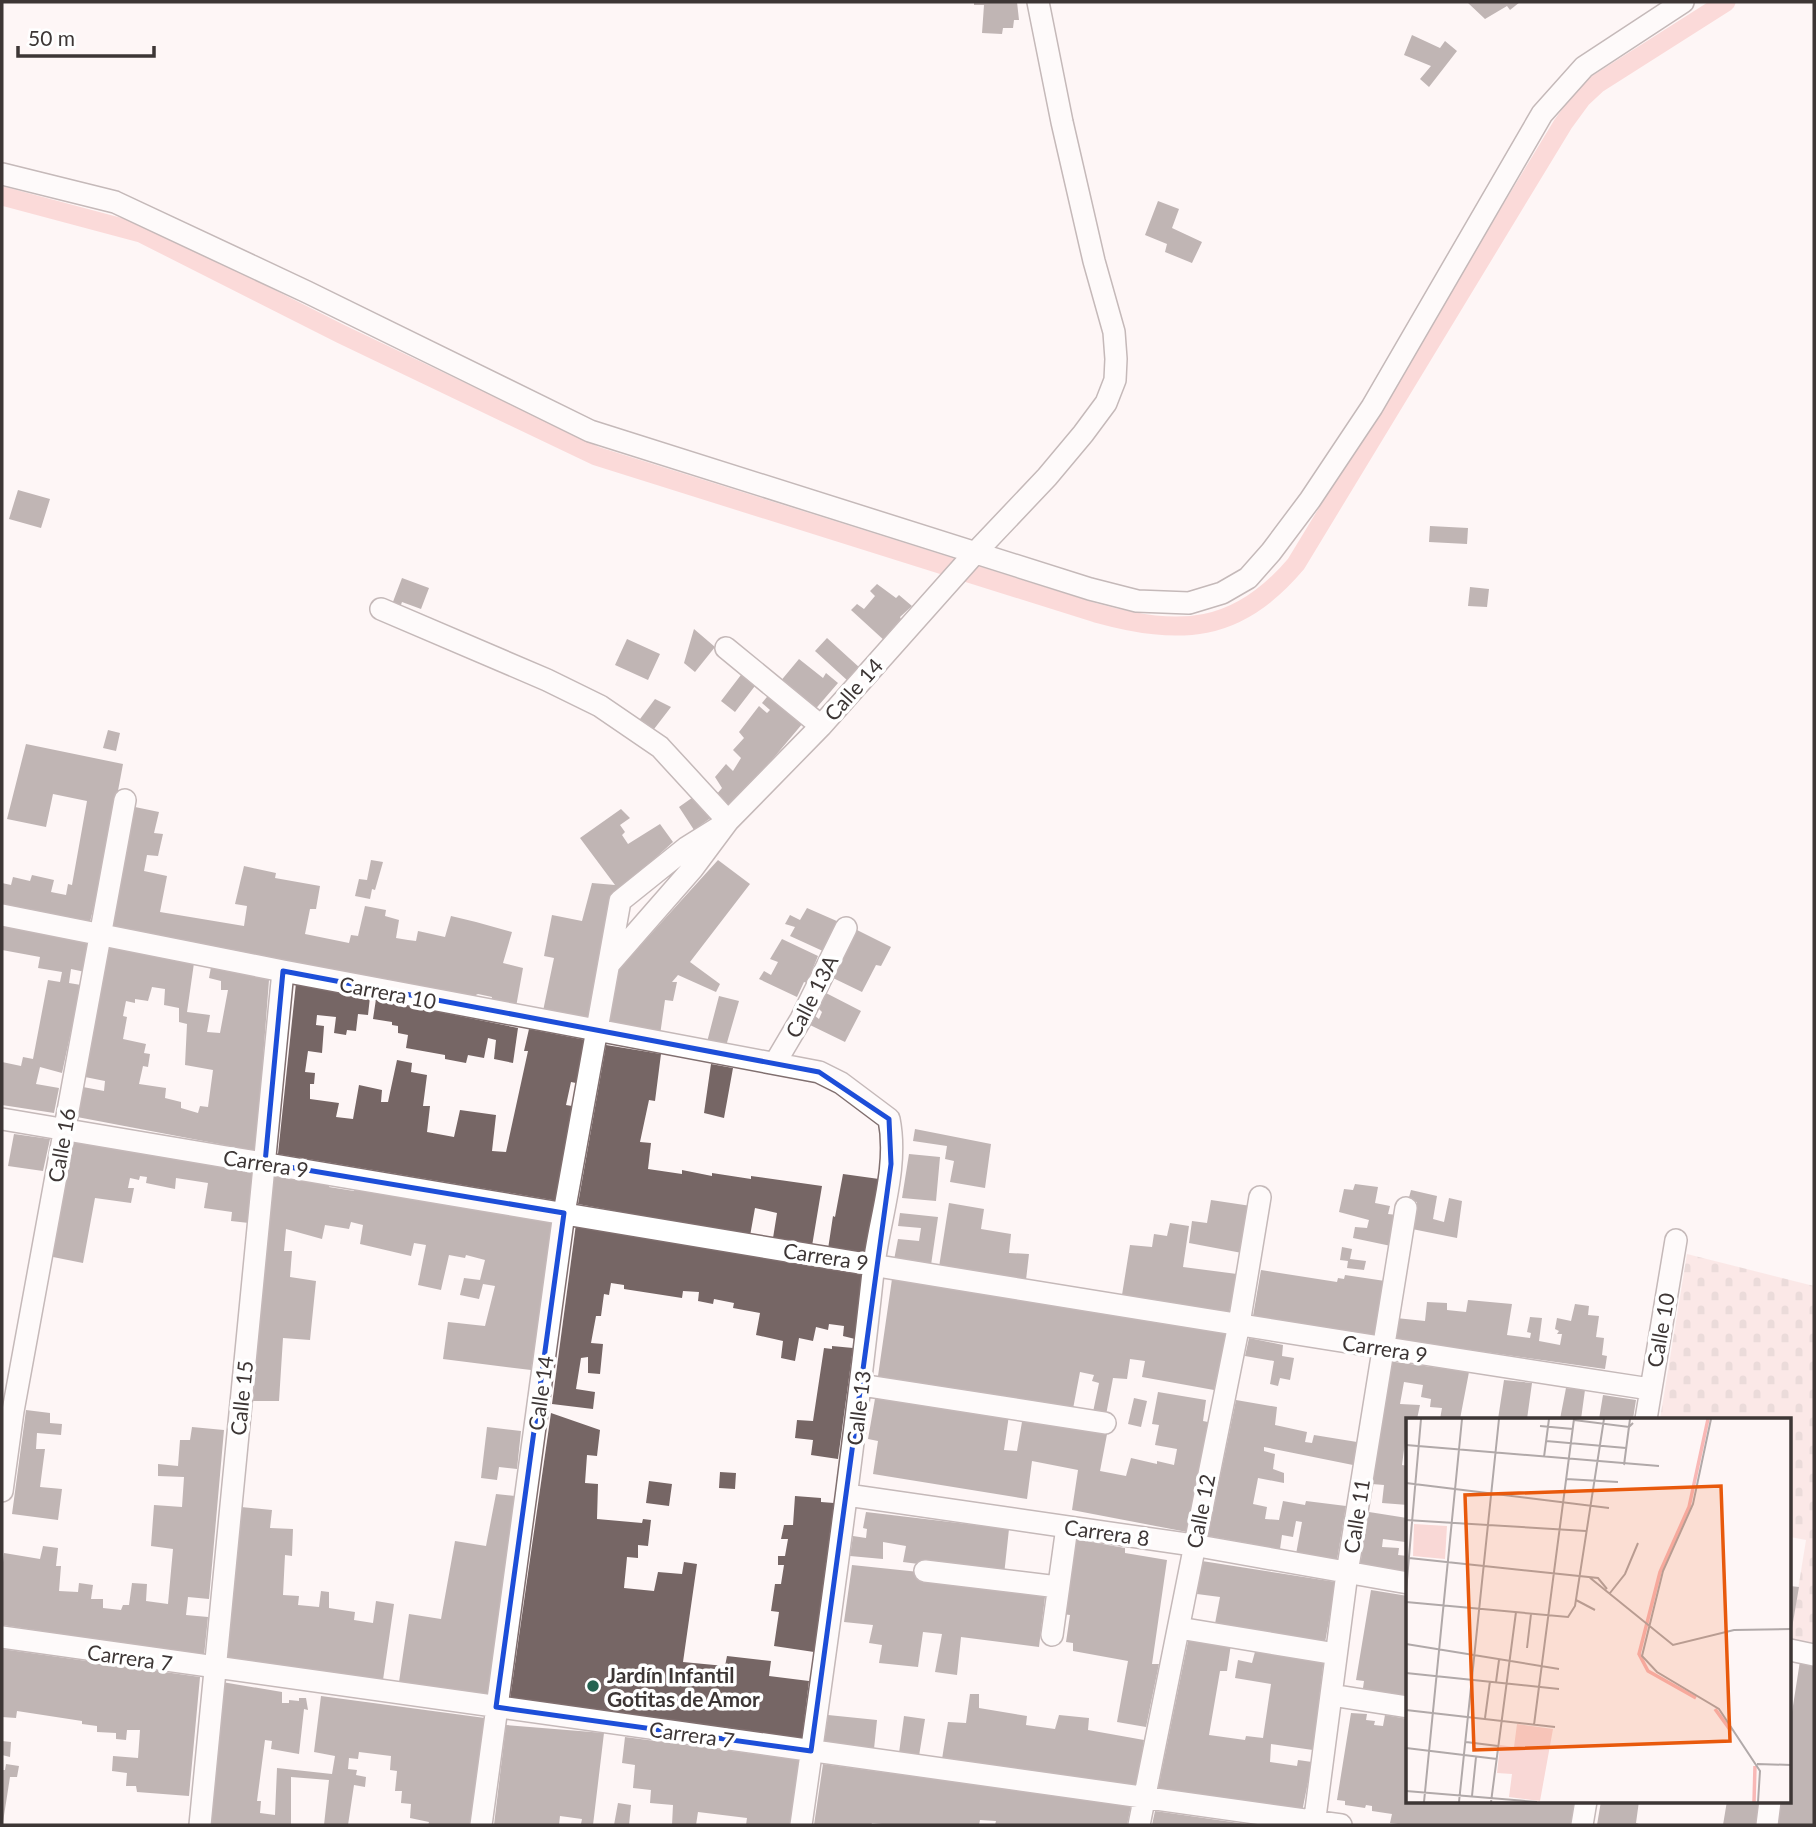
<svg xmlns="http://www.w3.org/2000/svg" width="1816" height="1827" font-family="Lato,sans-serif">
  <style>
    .cemetery { fill: url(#cemetery-stones) }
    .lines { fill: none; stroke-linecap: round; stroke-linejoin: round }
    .canal { stroke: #f9b8b6; stroke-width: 19 }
    .building { fill: #766665; fill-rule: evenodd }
    .minor-casing { stroke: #806f6f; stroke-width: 24 }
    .minor { stroke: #fff; stroke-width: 21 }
    .marked { fill: none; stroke: #1d4ed8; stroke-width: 5; stroke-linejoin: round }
    .poi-dot { fill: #246351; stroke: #fff; stroke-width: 2.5 }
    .labels { text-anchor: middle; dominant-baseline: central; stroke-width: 7; stroke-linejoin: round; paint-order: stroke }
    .street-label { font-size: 21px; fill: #3d3635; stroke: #fff }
    .poi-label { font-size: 21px; font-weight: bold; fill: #3d3635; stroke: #fff; text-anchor: start }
    .inset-river { fill: none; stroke: #f9b8b6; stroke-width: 3.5 }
    .inset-road { fill: none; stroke: #b1a9a9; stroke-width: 2 }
    .view { fill: #e8590c; fill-opacity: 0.15; stroke: #e8590c; stroke-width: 3.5 }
    .inset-edge { fill: none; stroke: #3d3635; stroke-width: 3.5 }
  </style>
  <defs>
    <pattern id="cemetery-stones" width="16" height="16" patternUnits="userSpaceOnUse" patternTransform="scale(1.75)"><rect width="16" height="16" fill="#f9d8d6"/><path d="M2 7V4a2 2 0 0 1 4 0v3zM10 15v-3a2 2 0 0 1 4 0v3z" fill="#d6bab8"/></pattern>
  </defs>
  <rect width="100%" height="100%" fill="#fef6f6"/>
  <path class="cemetery" d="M1687,1254L1814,1286V1643L1790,1639L1806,1540L1790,1537V1419H1660Z"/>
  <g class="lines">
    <path class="canal" d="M2,196L141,233L341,334L596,456L1096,613C1180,636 1237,634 1296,564L1563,124L1582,98L1597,84L1726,2"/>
  </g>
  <path class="building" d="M974,2H1017L1019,20H1014L1013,28H1003L1002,34L982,33L984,5H974Z
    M1467,2H1520L1510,10L1507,6L1485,19Z
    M1412,35L1440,48L1445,41L1457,51L1429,87L1420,79L1431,66L1404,55Z
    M1158,201L1179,209L1172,228L1202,242L1192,263L1165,252L1167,244L1145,235Z
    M18,490L50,499L41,528L9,519Z
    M1430,526L1468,528L1467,544L1429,542Z
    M402,578L429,588L421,609L402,602L399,610L391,607Z
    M877,584L896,598L899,595L912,606L900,617L903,624L886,642L851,610L857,604L864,609L875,596L870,591Z
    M1470,587L1489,589L1487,607L1468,606Z
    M694,629L715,647L695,672L684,663Z
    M827,638L860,668L848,681L815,651Z
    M627,639L660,654L648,680L615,665Z
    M799,659L823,678L826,673L838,683L812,713L779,683Z
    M744,671L758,682L735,712L721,701Z
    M771,692L803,723L744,793L728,808L716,795L722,788L715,777L726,764L733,771L741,758L733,750L744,738L739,732L759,706L767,713L770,710L762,703Z
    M655,699L671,707L651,733L637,723Z
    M108,730L120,733L116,751L103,748Z
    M26,744L123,764L104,866L90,922L2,905V883L11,885L13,877L30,881L32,875L54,880L51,892L66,895L68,884L72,885L87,801L53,794L46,827L7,819Z
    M696,795L712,817L694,830L679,807Z
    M135,807L159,812L154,833L163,834L158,856L147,855L144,871L167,876L160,912L244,926L247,906L235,904L244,866L276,873L275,878L320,886L316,909H310L305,934L349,943L351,935L358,936L365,906L386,910L385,916L399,920L396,938L408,940L416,941L418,931L445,937L451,916L476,922L512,932L503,963L523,968L516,1007L491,1002L492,997L478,994L469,998L386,980L109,925Z
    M621,809L630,818L620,825L625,832L622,835L628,844L660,824L673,842L620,890L590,1021L543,1011L554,958L544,956L552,915L582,921L592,883L615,885L580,838Z
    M371,860L383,862L375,890L372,889L370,899L355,896L359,879L367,880Z
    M718,860L750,884L690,962L720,984L716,992L678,975L672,982H677L673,1001L665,1000L660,1035L606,1026L617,968H620Z
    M807,908L839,922L825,952L790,936L795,927L785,924L790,915L800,920Z
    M2,926L91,943L85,972L71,969L69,983L81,985L62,1073L40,1067L36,1084L59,1088L54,1113L2,1105V1062L21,1066L23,1057L33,1059L48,980L60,982L62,972L38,968L40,957L2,950Z
    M855,929L891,947L881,966L876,965L862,992L833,978L852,941L849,940Z
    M782,939L818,956L807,983L804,982L797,997L759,979L764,971L771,975L778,962L770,959Z
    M108,946L194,963L187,1012L210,1015L207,1032L220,1033L228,990H221V981L209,978L211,967L269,980L256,1151L77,1117L83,1087L104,1091L105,1081L85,1077ZM152,987L165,989L164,1005L179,1008V1022L187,1024L185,1065L213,1070L208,1107L200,1106L198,1113L181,1108V1102L165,1098L166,1088L139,1084L143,1066L148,1067L150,1054L144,1053L146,1044L123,1039L127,1017L123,1016L126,1001L135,1003V999L148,1001Z
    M296,983L370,997L368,1015L358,1014L356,1031L347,1030L346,1035L334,1033L336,1017L317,1015L316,1025L324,1026L322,1053L308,1051L305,1072L315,1073L314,1084H310V1099L339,1103L336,1117L353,1119L359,1085L382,1090L381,1102H388L397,1060L412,1063L411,1072L427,1075L423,1106H430L427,1132L454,1137L460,1110L496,1115L492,1151L506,1152L528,1051H524L529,1029L586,1040L576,1083L571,1082L566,1105L572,1106L558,1201L278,1154Z
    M826,993L861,1011L845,1042L810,1025L815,1016L819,1019L822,1012L819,1009Z
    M719,996L739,1001L726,1046L707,1042Z
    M376,999L518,1028L513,1063L494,1059L496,1040L488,1038L484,1058L468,1055L466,1063L445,1059V1055L406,1048L408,1035L398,1033V1026L392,1025V1022L373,1019Z
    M606,1045L661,1054L655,1101L649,1100L640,1142L651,1143L648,1169L682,1174V1170L712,1176V1173L751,1179V1176L822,1186L812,1246L773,1238L777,1213L755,1208L750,1236L578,1204Z
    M711,1064L733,1068L724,1118L704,1113Z
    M915,1129L991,1144L985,1188L950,1182L954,1161L945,1159L947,1146L913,1141Z
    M14,1134L50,1139L43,1171L8,1166Z
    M70,1141L252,1170V1177L254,1178L249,1223L231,1221L232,1212L204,1208L208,1183L176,1178L175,1189L146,1183L147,1177L140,1176L139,1180L130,1178L128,1188H134L131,1203L95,1198L83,1263L48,1256Z
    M909,1154L940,1157L936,1201L902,1198Z
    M273,1173L330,1181L329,1187L354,1191L355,1186L555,1219L531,1370L443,1359L448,1322L485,1326L495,1286L483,1284L479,1299L460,1295L464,1278L480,1280L485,1260L466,1255L465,1258L449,1255L441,1290L418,1285L426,1245L414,1243L411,1256L360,1244L363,1225L351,1222L349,1229L325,1225L322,1239L286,1229L284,1251H292L290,1277L316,1281L310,1340L283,1338L279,1401H253Z
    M843,1174L879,1179L867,1255L828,1249L833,1216L835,1217Z
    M1355,1184L1378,1187L1375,1203L1390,1206L1388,1214L1397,1215L1391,1246L1353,1238L1355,1227L1367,1228L1369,1220L1339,1212L1344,1189L1353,1190Z
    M1411,1190L1437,1196L1433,1219L1444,1222L1449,1198L1462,1201L1457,1238L1412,1229L1417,1202L1408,1201Z
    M1211,1200L1251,1206L1242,1253L1189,1243L1192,1221L1207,1223Z
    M949,1203L984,1209L981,1229L1011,1234L1009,1253L1029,1254L1026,1280L939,1267Z
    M900,1213L938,1217L931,1265L894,1260L898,1239L919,1241L921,1228L898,1226Z
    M1170,1223L1189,1226L1183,1267L1237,1274L1229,1313L1122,1295L1130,1245L1152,1247L1154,1234L1167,1236Z
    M576,1224L866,1273L855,1339L843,1336L844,1326L829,1324L828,1330L816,1327L813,1341L799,1338L795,1361L781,1358L783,1341L756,1335L760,1313L733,1308L734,1303L714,1299L713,1304L698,1301L699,1292L683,1291L682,1298L624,1289V1285L611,1283L609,1295L604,1294L601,1316H596L591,1343L603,1344L600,1374L588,1373V1357L581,1358L576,1389L595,1392L593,1409L552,1404Z
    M1342,1247L1352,1249L1350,1259L1366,1261L1364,1270L1347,1268L1348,1261L1340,1260Z
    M1261,1270L1337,1282L1338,1278L1344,1279L1345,1275L1385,1281L1375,1337L1253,1316Z
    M892,1279L1227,1332L1214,1390L1142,1377L1145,1361L1130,1359L1127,1379L1113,1378L1106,1415L1093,1412L1099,1383L1092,1381L1094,1375L1080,1372L1072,1414L877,1383Z
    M1468,1300L1512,1304L1507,1335L1530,1338L1531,1333L1527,1332L1530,1317L1542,1318L1539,1341L1560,1345L1562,1334H1557L1559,1331L1555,1329L1557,1318L1571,1321L1575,1304L1589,1306L1588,1315L1599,1316L1596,1337L1604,1338L1602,1355L1607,1356L1605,1369L1393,1339L1396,1318L1425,1321L1427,1302L1447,1303V1310L1466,1312Z
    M1249,1338L1283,1345L1282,1356L1294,1358L1290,1380L1280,1378L1278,1386L1270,1384L1274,1361L1245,1356Z
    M832,1346L853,1348L838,1459L811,1455L813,1440L795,1438L797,1420L813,1421L824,1348L832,1349Z
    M1388,1361L1469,1372L1460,1419H1440L1442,1408L1430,1407L1431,1399L1421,1397L1423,1385L1404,1382L1400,1404L1420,1405L1417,1419H1408V1443L1405,1442L1402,1465L1408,1466V1505L1382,1503L1384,1485L1372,1484Z
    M1504,1380L1532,1383L1527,1419H1498Z
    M1566,1388L1585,1390L1581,1419H1560Z
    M1158,1392L1206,1400L1203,1421L1208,1422L1206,1446L1187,1532L1072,1510L1078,1470L1032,1461L1027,1499L873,1474L878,1441L868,1439L876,1393L1009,1415L1004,1450L1017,1451L1023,1416L1108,1429L1100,1471L1126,1476L1131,1458L1157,1464V1461L1174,1465L1177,1449L1155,1445L1159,1425L1152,1424Z
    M1603,1395L1636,1400L1633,1419H1599Z
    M1134,1398L1147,1401L1141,1427L1128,1424Z
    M1236,1400L1277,1407L1275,1425L1307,1432L1305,1442L1312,1443L1314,1435L1357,1442L1353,1465L1264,1447V1451L1275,1454L1273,1469L1284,1473V1483L1258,1478L1253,1504L1267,1507L1265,1519L1279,1520L1283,1501L1305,1505L1306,1501L1346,1506L1337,1560L1296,1554L1302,1522L1296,1521L1293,1537L1282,1535L1280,1549L1208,1536Z
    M26,1410L50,1413V1423L62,1424L61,1435L37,1433L36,1449H45L40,1487L62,1489L58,1520L12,1514Z
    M551,1413L600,1430L597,1456L587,1455L585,1483L598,1484L597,1519L642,1523L643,1519L651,1520L648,1546L638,1545V1558L627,1557L624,1588L654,1591L658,1572L682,1574L684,1562L697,1564L683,1662L725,1666L727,1656L771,1661L769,1676L809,1681L802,1738L510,1699Z
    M192,1427L224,1430L209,1599L188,1597L186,1615L208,1617L204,1656L2,1625V1572L4,1553L40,1559L43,1546L58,1548L56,1566H61L59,1591L78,1592L79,1583L93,1585L91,1599H103V1608L121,1610L123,1605H129L132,1583L147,1584L146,1601L168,1604L173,1549L151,1546L154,1505L182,1507L184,1477L158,1476V1464L178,1466L180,1440H190Z
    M487,1427L521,1431L517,1469L499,1467L497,1480L481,1478Z
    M720,1472L736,1473L735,1489L719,1488Z
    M649,1481L672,1484L669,1506L646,1503Z
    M496,1494L515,1496L489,1694L399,1682L409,1614L441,1619L455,1541L486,1546Z
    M795,1496L821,1498V1502L834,1503L814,1652L774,1646L779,1612L771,1611L775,1584H781L784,1565H778V1556H785L788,1539H781L784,1525H793Z
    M241,1507L272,1510L270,1528L293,1529L292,1556L285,1555L283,1595L299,1596L298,1605L319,1607L321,1591L329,1592V1608L355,1612L354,1620L373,1623L376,1601L394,1604L383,1680L226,1659Z
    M866,1512L1009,1529L1004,1575L903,1562L906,1546L883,1542V1559L850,1556L853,1536L866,1538L867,1529L863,1528Z
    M1369,1512L1407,1518L1405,1542L1383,1539L1382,1547L1399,1548L1398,1555L1408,1556V1574L1360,1565Z
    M1074,1539L1125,1548V1553L1167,1560L1152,1664H1159L1146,1727L1117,1722L1128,1661L1073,1651V1643L1066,1642L1070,1615L1062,1614Z
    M1202,1561L1336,1582L1324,1648L1214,1629L1220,1597L1197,1594Z
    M852,1565L919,1572V1578L1045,1597L1039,1647L961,1637L957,1675L935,1672L942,1634L923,1632L918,1667L879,1663L882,1645L869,1643L873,1625L844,1622Z
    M1790,1586L1799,1587L1791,1634H1790Z
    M1371,1590L1408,1596V1701L1362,1695L1364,1681L1356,1680Z
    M1189,1636L1231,1644L1227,1671H1220L1209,1735L1245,1740L1246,1736L1263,1738L1271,1684L1235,1678L1238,1660L1252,1663L1256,1648L1324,1658L1313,1750L1271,1744L1270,1762L1297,1766L1298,1760L1312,1762L1302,1812L1158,1789Z
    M2,1649L200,1677L189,1796L137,1792L136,1786H126L127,1773L112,1771L113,1756L138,1758L140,1730H127L126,1740L116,1739V1733L97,1732V1726L82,1724V1721L17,1711L16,1718L2,1717Z
    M1800,1661L1814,1663V1825H1774L1777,1801H1790V1725Z
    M222,1682L282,1692V1703H289V1700L299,1701V1698H306L308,1710L304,1709L299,1754L271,1749L272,1741L265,1740L257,1801H261L260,1813L275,1815L277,1768L332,1774L335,1756L314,1752L321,1696L485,1718L471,1825H428L429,1822L410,1818L411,1804L401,1803L402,1791H395L397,1771L390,1770L391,1756L359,1752L358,1759L349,1758L348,1769L357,1770L356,1775L366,1777L365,1787L354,1785L348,1825H324L329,1780L291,1777V1825H209Z
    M970,1694H979V1708L1027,1716L1026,1725L1055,1729L1059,1715L1089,1718L1088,1730L1144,1740L1136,1787L942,1759L948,1722L966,1723Z
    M1351,1713L1367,1714L1366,1720L1375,1721L1374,1725L1383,1726L1385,1715L1408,1719V1801H1576L1572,1825H1406L1390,1823L1392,1814L1372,1811V1806L1366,1805L1365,1808L1345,1805V1801L1337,1800Z
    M828,1715L877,1720L874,1749L824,1743Z
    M904,1716L925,1719L919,1756L899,1753Z
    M506,1725L604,1733L593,1825L581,1824L582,1819L560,1816L559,1825H494Z
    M625,1737L801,1760L791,1825H746L747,1818L698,1812L696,1825H672L673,1805L650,1803L651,1790L633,1788L635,1765L622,1763Z
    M2,1741L11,1742L10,1757L2,1755Z
    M6,1764L19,1766L17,1777H10L3,1822L2,1770H5Z
    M823,1764L1131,1806L1127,1825H995L996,1821L980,1820L979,1825H892L872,1823L871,1825H814Z
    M1601,1801H1639L1636,1823L1642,1825H1597Z
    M1727,1801H1765L1761,1825H1723Z
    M618,1803L631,1805L629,1825H614Z
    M1155,1811L1246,1824V1825H1152Z"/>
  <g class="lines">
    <g class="minor-casing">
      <path id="minor" d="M2,174L115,202L307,292L590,431L1090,589L1137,601L1189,603L1222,593L1248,578L1271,552L1310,500L1372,407L1542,114L1584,67L1683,2
        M381,609L547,680L600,706L660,747L728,821
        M726,648L821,726
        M2,915L283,971L819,1072L841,1083L889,1119C899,1169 878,1222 873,1272C853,1457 827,1641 801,1825
        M610,963L693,868L728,821L821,726L975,553L1047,477L1083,434L1106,403L1115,380L1116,359L1114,332L1094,261L1062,122L1038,2
        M775,1063L801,1019L846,928
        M2,1119C551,1212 1100,1305 1650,1389
        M861,1385L1105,1423
        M1646,1419L1676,1240
        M2,1491L13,1411L125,800
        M847,1495L1193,1545L1408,1583
        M925,1571L1058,1587
        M1179,1628L1336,1654
        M1052,1635L1067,1527
        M2,1637L1341,1825
        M1790,1650L1814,1655
        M1331,1695L1408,1707
        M200,1825L283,971
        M481,1825L564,1213L620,901L686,848L718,828
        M1139,1825L1239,1324L1260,1197
        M1314,1825L1347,1573L1406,1208
        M1582,1825L1586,1801
        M1767,1825L1770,1801"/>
    </g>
    <use href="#minor" class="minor"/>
  </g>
  <path d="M0 0H1816V1827H0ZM283,971L819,1072L889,1119L891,1164L811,1751L496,1707L564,1213L265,1163Z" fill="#fef6f6" fill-opacity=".55" fill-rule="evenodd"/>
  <path class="marked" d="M283,971L819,1072L889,1119L891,1164L811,1751L496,1707L564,1213L265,1163Z"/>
  <circle class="poi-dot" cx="593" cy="1686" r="7"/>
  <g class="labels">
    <g class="street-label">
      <text transform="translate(853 689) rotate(-48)">Calle 14</text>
      <text transform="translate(388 992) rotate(11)">Carrera 10</text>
      <text transform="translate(811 996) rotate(-63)">Calle 13A</text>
      <text transform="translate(61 1145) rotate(-80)">Calle 16</text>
      <text transform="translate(266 1163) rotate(9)">Carrera 9</text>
      <text transform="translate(826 1256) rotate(9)">Carrera 9</text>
      <text transform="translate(1660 1330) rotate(-80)">Calle 10</text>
      <text transform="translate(1385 1348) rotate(9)">Carrera 9</text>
      <text transform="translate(540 1393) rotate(-82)">Calle 14</text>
      <text transform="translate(241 1398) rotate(-84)">Calle 15</text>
      <text transform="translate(858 1408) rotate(-83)">Calle 13</text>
      <text transform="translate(1200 1511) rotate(-79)">Calle 12</text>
      <text transform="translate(1356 1516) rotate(-81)">Calle 11</text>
      <text transform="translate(1107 1532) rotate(8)">Carrera 8</text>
      <text transform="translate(130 1657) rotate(8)">Carrera 7</text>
      <text transform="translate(692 1734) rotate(8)">Carrera 7</text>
    </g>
    <g class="poi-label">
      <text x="607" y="1674">Jardín Infantil<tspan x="607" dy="24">Gotitas de Amor</tspan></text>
    </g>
  </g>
  <g transform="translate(1406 1418)">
    <rect width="385" height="385" fill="#fef6f6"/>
    <path d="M111,306L147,311L134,383L103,379L106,356L91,355L94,327L108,329Z" fill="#f9d8d6"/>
    <path d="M8,106L41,108L39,141L7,138Z" fill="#f9d8d6"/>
    <path class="inset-river" d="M290,280L242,253L233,236L254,154L283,89L302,1M309,291L325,313M348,384L349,348"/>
    <path class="inset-road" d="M305,1L287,86L257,153L236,238L251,254L313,291L354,353L352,384M168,2L223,9L227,5M134,8L167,11M140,23L220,30M0,27L253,48M138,39L143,1M218,47L224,1M160,61L212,64M0,65L203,90M0,102L180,113M3,140L192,160L201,171M183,159L267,227L328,212L385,211M0,173L15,1M204,175L219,156L232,125M170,182L189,192M0,184L162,199L169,188L198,1M0,226L153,251M121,230L125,196M0,255L153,271M90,264L93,242M0,292L149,309M79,300L84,263M128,307L168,1M60,324L92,328M0,330L91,341M351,346L385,347M0,373L131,384M66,378L70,339M18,384L56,1M53,384L93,1M85,384L110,194"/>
    <path class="view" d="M315,68L324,323L68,332L59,77Z"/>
    <rect width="385" height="385" class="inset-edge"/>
  </g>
  <rect width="1816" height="1827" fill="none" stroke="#3d3635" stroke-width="7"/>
  <path d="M18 46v10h136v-10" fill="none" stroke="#3d3635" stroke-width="3.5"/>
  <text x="28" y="46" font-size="21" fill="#3d3635" stroke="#ffffff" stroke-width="5" paint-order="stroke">50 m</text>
</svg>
